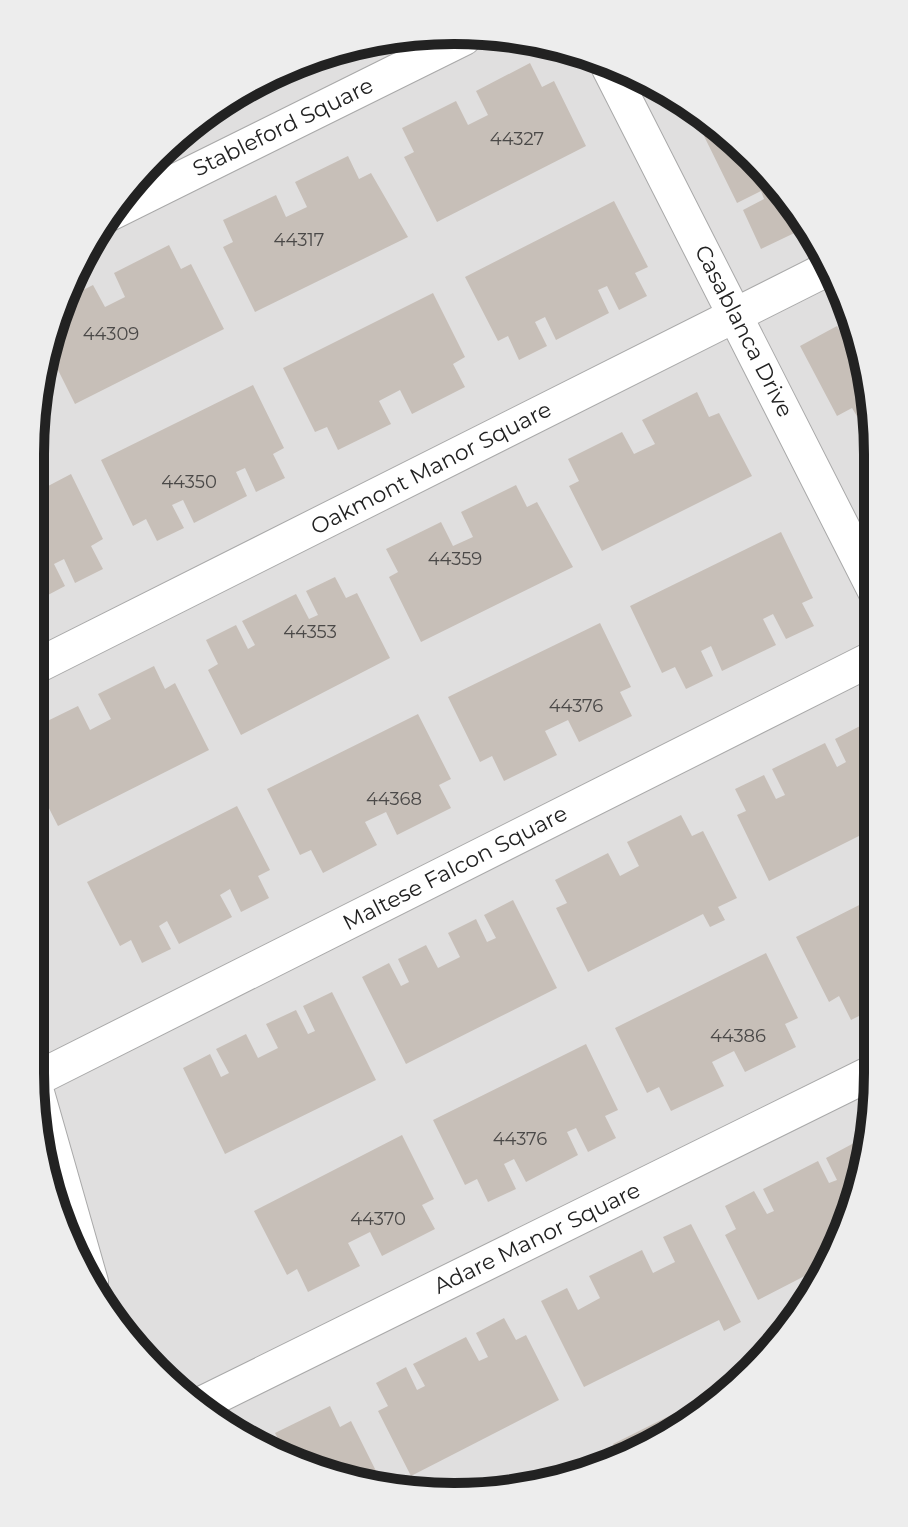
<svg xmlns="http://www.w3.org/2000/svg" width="908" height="1527" font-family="Montserrat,sans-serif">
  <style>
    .residential { fill: #e0dfdf }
    .building { fill: #c7bfb8 }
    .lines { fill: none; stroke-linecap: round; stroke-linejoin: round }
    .street-casing { stroke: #a9a9a9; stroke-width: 36 }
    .street { stroke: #fff; stroke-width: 34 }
    .labels { text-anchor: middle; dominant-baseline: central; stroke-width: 6; stroke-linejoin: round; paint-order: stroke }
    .number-label { font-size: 18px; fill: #4b4948 }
    .street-label { font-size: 22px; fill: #222; stroke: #fff }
    .rim { fill: none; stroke: #222; stroke-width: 10 }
  </style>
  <rect width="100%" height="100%" fill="#f2efe9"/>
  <path class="residential" d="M372,38H537L690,102L772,174L821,242L863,344L877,426V1101L855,1210L806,1309L712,1410L590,1475L454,1497L318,1475L218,1425L117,1331L52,1209L30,1073L31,426L53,317L102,218L219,101Z"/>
  <path class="building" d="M530,63L542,87L554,81L586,146L437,222L404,157L414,152L402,128L456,101L468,125L488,115L476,91Z
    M720,128L772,174L809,226L761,249L743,210L764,199L761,191L737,203L704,136Z
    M348,156L359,179L371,173L408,237L255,312L223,247L233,242L223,220L276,195L286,217L307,207L295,182Z
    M614,201L648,267L635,273L647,296L619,310L607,286L598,290L609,313L556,340L545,317L535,322L547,346L519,360L508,336L498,341L465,277Z
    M169,245L181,269L191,264L224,329L75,404L47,348L49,337L53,335L50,329L53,317L61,301L93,285L105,307L125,297L114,273Z
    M433,293L465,357L453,364L465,387L412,414L400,390L379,401L391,424L338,450L327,427L315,432L283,368Z
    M852,317L863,344L874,409L858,418L852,408L837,416L800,346L837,326L848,347L859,342L847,320Z
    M253,385L284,448L273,454L285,478L256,492L245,468L236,472L247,496L194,523L183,500L172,505L184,528L157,541L146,519L133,526L101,460Z
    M697,392L709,417L719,413L752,476L602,551L569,486L579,481L568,459L622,432L634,454L655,444L642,420Z
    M35,404L43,420L31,426Z
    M71,474L103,539L91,546L103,569L75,583L64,559L54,564L65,586L31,604V495Z
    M516,485L527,507L537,502L573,567L421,642L389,577L398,572L386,549L441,522L453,546L473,537L461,512Z
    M781,532L813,598L802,603L814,626L786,639L773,614L763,619L776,645L722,671L711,646L701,651L713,676L686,689L675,667L662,673L630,606Z
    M335,577L346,598L357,593L390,658L241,735L208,670L218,664L206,640L236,625L248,649L255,645L242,621L296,594L309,619L318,615L306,591Z
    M600,623L631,687L620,692L632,716L579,742L568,720L545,731L557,755L504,781L492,756L480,762L448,697Z
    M154,666L165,689L175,683L209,750L58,826L30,771V758L35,755L30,746L31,729L78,706L90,730L111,719L98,694Z
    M418,714L451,779L439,785L451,808L397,835L386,812L365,822L377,845L323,873L311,850L300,855L267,789Z
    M862,725L874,748L877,747V827L769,881L737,815L746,811L735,789L764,775L776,799L785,795L772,769L825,743L837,767L846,762L835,739Z
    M237,806L270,870L258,876L269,898L241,912L230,889L220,895L232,917L179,944L167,921L159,926L171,949L142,963L131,940L120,946L87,882Z
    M681,815L692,836L703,831L737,898L718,907L725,920L710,927L703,914L588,972L556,908L567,903L555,880L608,853L620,876L639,866L627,842Z
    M877,896V1007L851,1020L839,996L829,1002L796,937Z
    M513,900L557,988L406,1064L362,977L389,963L401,986L409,982L398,959L426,945L438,968L460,957L448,933L476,919L487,942L496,938L484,915Z
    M766,953L798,1018L785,1024L796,1047L745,1072L734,1051L712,1062L724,1086L671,1111L659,1087L647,1093L615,1028Z
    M332,992L376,1080L225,1154L183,1068L210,1054L221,1077L229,1073L216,1049L246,1034L258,1058L278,1048L266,1024L296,1010L308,1034L315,1031L303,1006Z
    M586,1044L618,1110L605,1116L616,1138L588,1152L576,1128L567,1132L578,1155L526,1182L514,1159L504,1164L516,1189L488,1202L477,1179L465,1185L433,1120Z
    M402,1135L434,1199L422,1205L435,1229L382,1256L370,1232L348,1243L360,1266L308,1292L297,1269L287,1275L254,1211Z
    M854,1143L864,1165L855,1210L828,1264L758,1300L725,1235L736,1229L725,1206L754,1191L767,1214L774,1211L763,1189L818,1161L829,1183L837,1180L826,1158Z
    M691,1224L741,1322L724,1331L719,1320L584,1387L541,1301L567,1288L578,1310L600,1298L589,1276L642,1250L653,1273L675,1262L663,1237Z
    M504,1318L516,1340L526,1335L559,1400L411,1476L378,1411L388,1406L376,1383L406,1367L417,1390L425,1386L413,1364L466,1337L479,1361L488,1357L476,1333Z
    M737,1382L712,1410L620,1458L613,1444Z
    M330,1406L340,1427L351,1421L383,1485L318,1475L284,1458L287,1456L275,1433Z
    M588,1457L596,1472L590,1475L536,1483Z"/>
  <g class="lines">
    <g class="street-casing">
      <path id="street" d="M609,68L877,595
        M103,217L464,38
        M31,669L831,267
        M30,1068L91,1282
        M34,1080L877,656
        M197,1406L877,1070"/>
    </g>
    <use href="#street" class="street"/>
  </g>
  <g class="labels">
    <g class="number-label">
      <text x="517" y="139">44327</text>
      <text x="299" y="240">44317</text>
      <text x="111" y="334">44309</text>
      <text x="189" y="482">44350</text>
      <text x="455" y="559">44359</text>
      <text x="310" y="632">44353</text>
      <text x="576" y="706">44376</text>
      <text x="394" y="799">44368</text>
      <text x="738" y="1036">44386</text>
      <text x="520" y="1139">44376</text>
      <text x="378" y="1219">44370</text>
    </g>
    <g class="street-label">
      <text transform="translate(283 127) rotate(-26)">Stableford Square</text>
      <text transform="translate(744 331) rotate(63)">Casablanca Drive</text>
      <text transform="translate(431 468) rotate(-27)">Oakmont Manor Square</text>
      <text transform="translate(455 868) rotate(-27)">Maltese Falcon Square</text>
      <text transform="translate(537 1238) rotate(-26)">Adare Manor Square</text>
    </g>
  </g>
  <path d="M0 0H908V1527H0ZM454 44H454A410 410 0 0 1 864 454V1073A410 410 0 0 1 454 1483H454A410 410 0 0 1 44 1073V454A410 410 0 0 1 454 44Z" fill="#ededed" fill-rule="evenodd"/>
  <path class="rim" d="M454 44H454A410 410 0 0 1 864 454V1073A410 410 0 0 1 454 1483H454A410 410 0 0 1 44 1073V454A410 410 0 0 1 454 44Z"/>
</svg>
